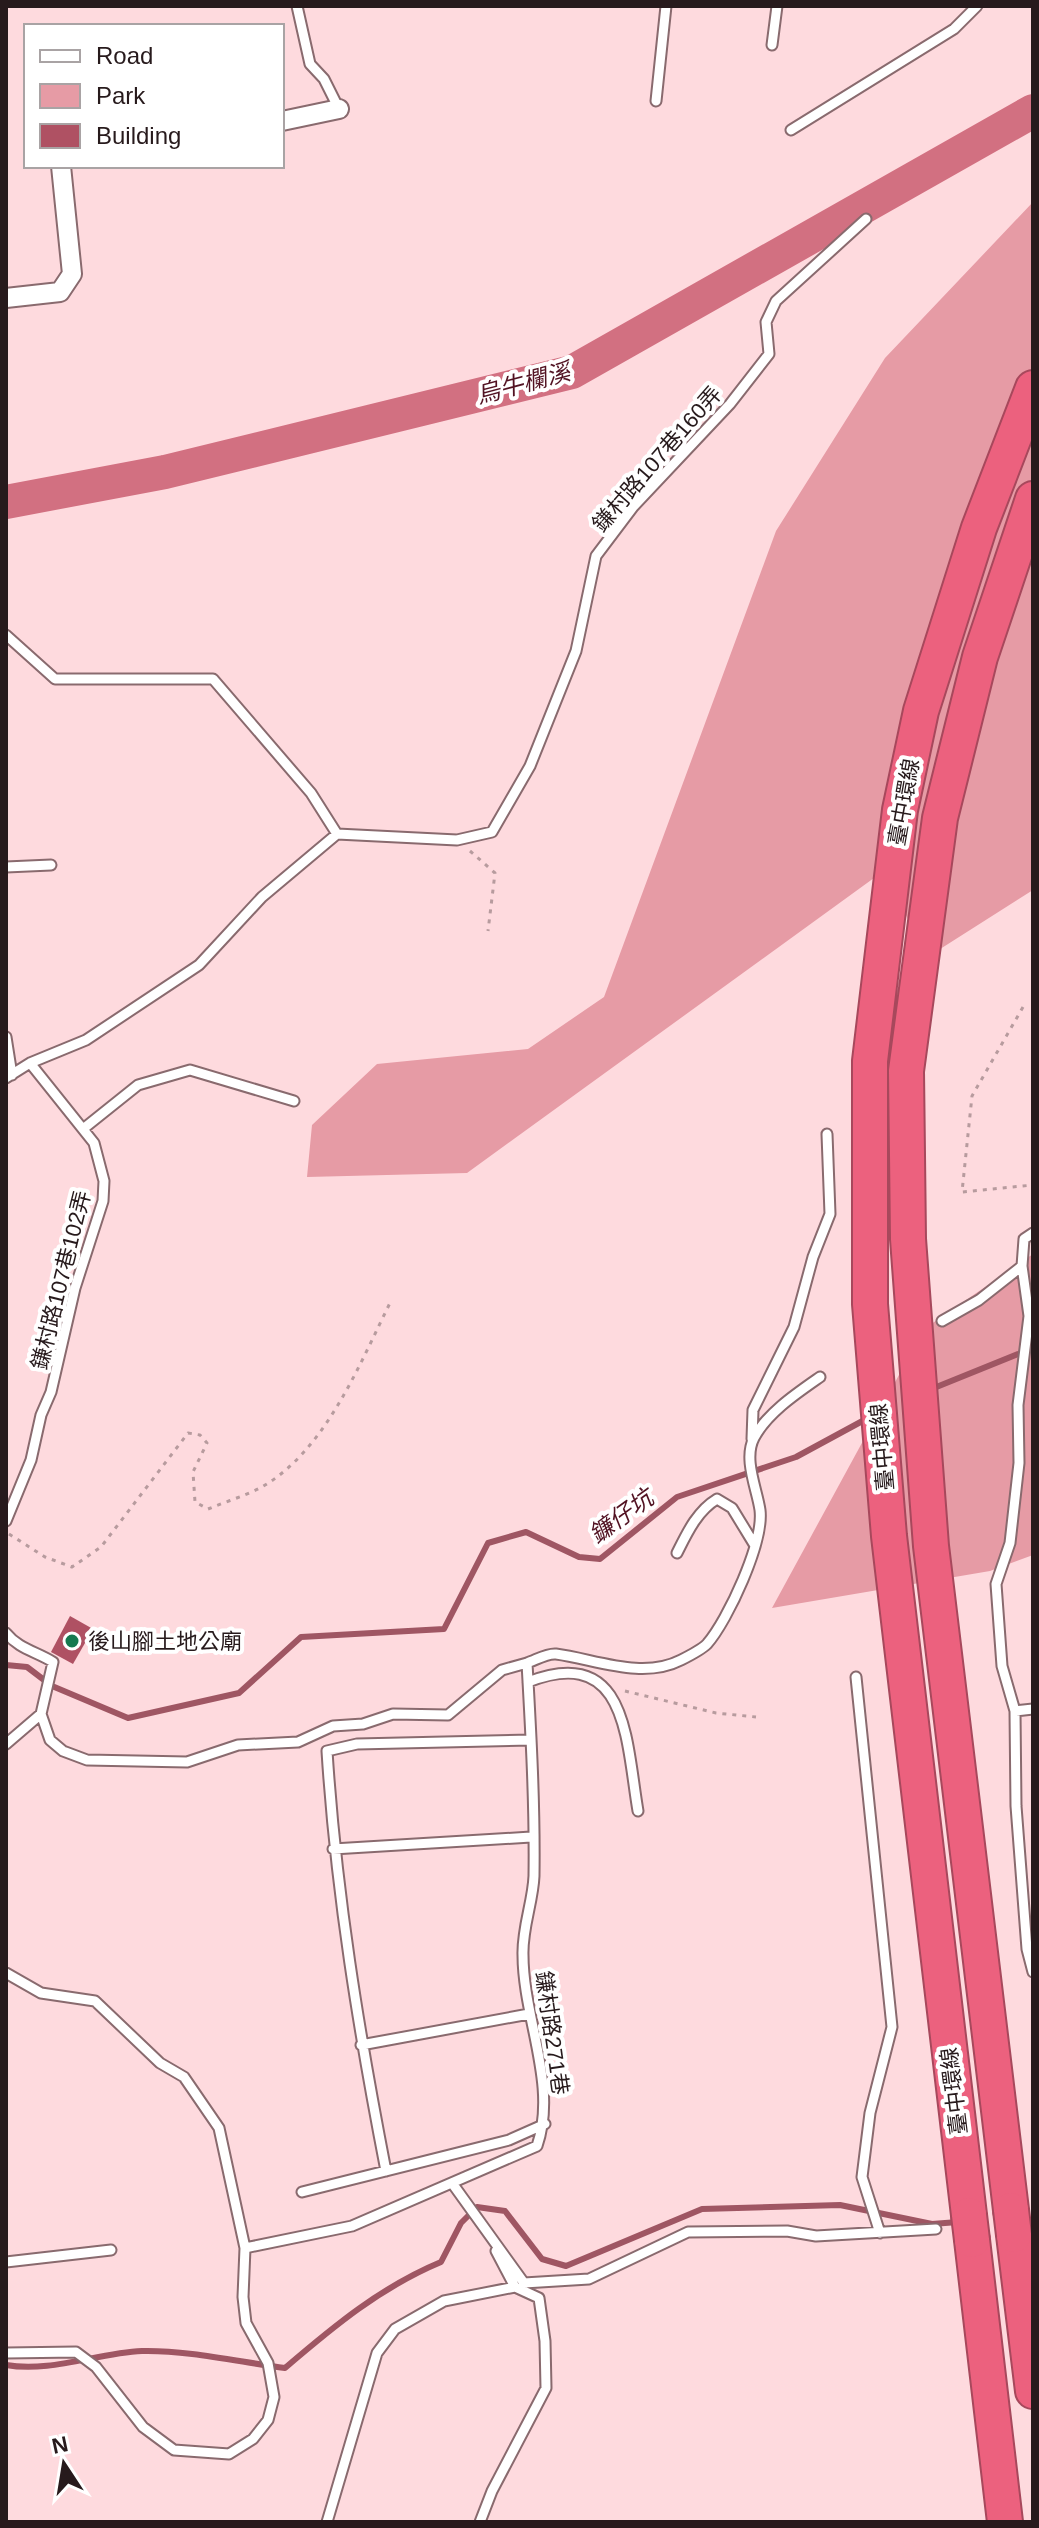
<svg xmlns="http://www.w3.org/2000/svg" width="1039" height="2528" font-family="Arial,'Noto Sans TC',sans-serif">
  <style>
    .green { fill: #e69ba5 }
    .lines { fill: none; stroke-linecap: round; stroke-linejoin: round }
    .stream { stroke: #9f5663; stroke-width: 6 }
    .river { stroke: #d27081; stroke-width: 34 }
    .building { fill: #af5163 }
    .lane-casing { stroke: #896a6e; stroke-width: 13 }
    .street-casing { stroke: #896a6e; stroke-width: 22 }
    .highway-casing { stroke: #a7485c; stroke-width: 38 }
    .path { stroke: #b79b9e; stroke-width: 3; stroke-dasharray: 4 6; stroke-linecap: butt }
    .lane { stroke: #fff; stroke-width: 9 }
    .street { stroke: #fff; stroke-width: 18 }
    .highway { stroke: #ec617e; stroke-width: 34 }
    .highway-bridge-casing { stroke: #a7485c; stroke-width: 38; stroke-linecap: butt }
    .highway-bridge { stroke: #ec617e; stroke-width: 34 }
    .poi-dot { fill: #167950; stroke: #fff; stroke-width: 3 }
    .labels { text-anchor: middle; dominant-baseline: central; stroke-width: 8; stroke-linejoin: round; paint-order: stroke }
    .street-label { font-size: 22px; fill: #271a1c; stroke: #fff }
    .poi-label { font-size: 22px; fill: #271a1c; stroke: #fff; text-anchor: start }
    .water-label { font-size: 24px; font-style: italic; fill: #511222; stroke: #fff }
  </style>
  <rect width="100%" height="100%" fill="#fedade"/>
  <path class="green" d="M1033,202V890L926,958L885,870L467,1173L307,1177L312,1125L377,1064L528,1049L604,997L776,531L885,358Z
    M1033,1254V1555L990,1571L772,1608L924,1329Z"/>
  <g class="lines">
    <path class="stream" d="M929,1390L1033,1348
      M6,1665L27,1667L52,1686L128,1718L239,1693L301,1637L444,1629L488,1543L526,1532L579,1557L600,1559L677,1497L796,1457L868,1418
      M6,2365C50,2373 97,2353 142,2351C189,2350 239,2362 285,2368C334,2326 381,2287 441,2262L461,2223L477,2207L505,2211L542,2259L566,2266L702,2209L840,2205L932,2224L958,2222"/>
    <path class="river" d="M6,502L165,472L572,372L1033,111"/>
  </g>
  <path class="building" d="M70,1616L93,1629L73,1664L51,1652Z"/>
  <g class="lines">
    <g class="lane-casing">
      <path id="lane" d="M297,6L310,64L324,79L339,109
        M772,45L777,6
        M656,101L666,6
        M791,130L954,29L977,6
        M6,635L55,679H213L311,793L337,834
        M6,867L51,865
        M6,1037L12,1075
        M6,1078L30,1063L86,1040L199,965L262,897L337,834L457,840L492,832L530,766L576,651L596,556L633,507L730,404L769,354L766,322L776,301L866,219
        M83,1129L138,1085L190,1070L294,1101
        M1022,1266L1029,1316L1018,1405L1019,1463L1010,1543L996,1584L1002,1666L1015,1711L1016,1806L1027,1949L1033,1972
        M942,1321L979,1300L1022,1266L1024,1239L1033,1233
        M752,1439L753,1410L794,1327L813,1257L830,1214L827,1134
        M6,1521L31,1460L41,1415L51,1392L75,1288L103,1201L104,1181L94,1143L30,1063
        M677,1553C687,1533 697,1511 717,1499L732,1508L754,1544
        M6,1633C19,1649 35,1651 53,1662L41,1714L50,1740L63,1751L87,1760L187,1762L238,1745L298,1742L333,1726L363,1724L393,1714L448,1715L502,1670L527,1663
        M856,1677L892,2027L870,2113L862,2177L880,2233
        M528,1682C628,1643 626,1741 638,1811
        M1015,1711L1033,1709
        M6,1744L41,1714
        M333,1849L531,1837
        M6,1973L41,1993L95,2001L160,2063L184,2077L219,2128L245,2248
        M361,2045L529,2014
        M386,2171C359,2032 336,1893 327,1751L357,1744L530,1740
        M452,2183L524,2283L589,2279L688,2232L787,2231L816,2236L936,2229
        M302,2192L509,2140L545,2124
        M496,2251L515,2287
        M6,2262L111,2250
        M6,2353L76,2352L96,2367L143,2427L174,2450L229,2454L253,2439L268,2420L274,2397L268,2363L246,2323L243,2297L245,2248L352,2226L537,2146C558,2085 523,2018 523,1955C522,1928 533,1902 534,1876C535,1806 531,1734 527,1663C536,1660 547,1653 556,1654C595,1659 642,1680 681,1660C689,1656 701,1650 707,1644C728,1620 764,1542 760,1510C757,1489 743,1459 754,1438C767,1413 797,1393 820,1377
        M327,2522L377,2353L395,2329L444,2301L515,2287L539,2298L545,2341L546,2388L492,2491L480,2522"/>
    </g>
    <g class="street-casing">
      <path id="street" d="M282,121L339,109
        M6,298L60,292L72,274L61,166"/>
    </g>
    <g class="highway-casing">
      <path id="highway" d="M1011,2210L931,1546L908,1239L906,1071L940,818L980,657L1033,499
        M969,2215L889,1536L870,1304V1061L900,810L921,711L979,528L1033,388
        M1014,2235L1033,2391
        M972,2240L1005,2522"/>
    </g>
    <path class="path" d="M470,851L495,873L488,931
      M1023,1007L972,1096L962,1192L1033,1185
      M9,1534L45,1557L72,1567L101,1547L188,1433L200,1435L207,1443L193,1472L195,1502L208,1509C225,1502 244,1496 260,1488C325,1452 359,1365 390,1303
      M625,1691L716,1713L756,1717"/>
    <use href="#lane" class="lane"/>
    <use href="#street" class="street"/>
    <use href="#highway" class="highway"/>
    <g class="highway-bridge-casing">
      <path id="highway-bridge" d="M1011,2210L1014,2235
        M969,2215L972,2240"/>
    </g>
    <use href="#highway-bridge" class="highway-bridge"/>
  </g>
  <circle class="poi-dot" cx="72" cy="1641" r="8"/>
  <g class="labels">
    <g class="street-label">
      <text transform="translate(657 459) rotate(-49)">鎌村路107巷160弄</text>
      <text transform="translate(904 802) rotate(-80)">臺中環線</text>
      <text transform="translate(61 1280) rotate(-76)">鎌村路107巷102弄</text>
      <text transform="translate(882 1447) rotate(-95)">臺中環線</text>
      <text transform="translate(552 2033) rotate(82)">鎌村路271巷</text>
      <text transform="translate(954 2091) rotate(-97)">臺中環線</text>
    </g>
    <g class="poi-label">
      <text x="88" y="1641">後山腳土地公廟</text>
    </g>
    <g class="water-label">
      <text transform="translate(523 383) rotate(-15)">烏牛欄溪</text>
      <text transform="translate(621 1516) rotate(-36)">鐮仔坑</text>
    </g>
  </g>
  <rect width="1039" height="2528" fill="none" stroke="#271a1c" stroke-width="16"/>
  <rect x="24" y="24" width="260" height="144" fill="#ffffff" stroke="#a9a3a4" stroke-width="2"/>
  <rect x="40" y="50" width="40" height="12" fill="#ffffff" stroke="#a9a3a4" stroke-width="2"/>
  <text x="96" y="64" font-size="24" fill="#271a1c">Road</text>
  <rect x="40" y="84" width="40" height="24" fill="#e69ba5" stroke="#a9a3a4" stroke-width="2"/>
  <text x="96" y="104" font-size="24" fill="#271a1c">Park</text>
  <rect x="40" y="124" width="40" height="24" fill="#af5163" stroke="#a9a3a4" stroke-width="2"/>
  <text x="96" y="144" font-size="24" fill="#271a1c">Building</text>
  <g transform="translate(64 2464) rotate(348)" stroke="#ffffff" stroke-width="6" paint-order="stroke">
  <path d="M0-6L14 30L0 20L-14 30Z" fill="#271a1c"/>
  <text y="-12" font-size="22" font-weight="bold" text-anchor="middle" fill="#271a1c">N</text>
  </g>
</svg>
